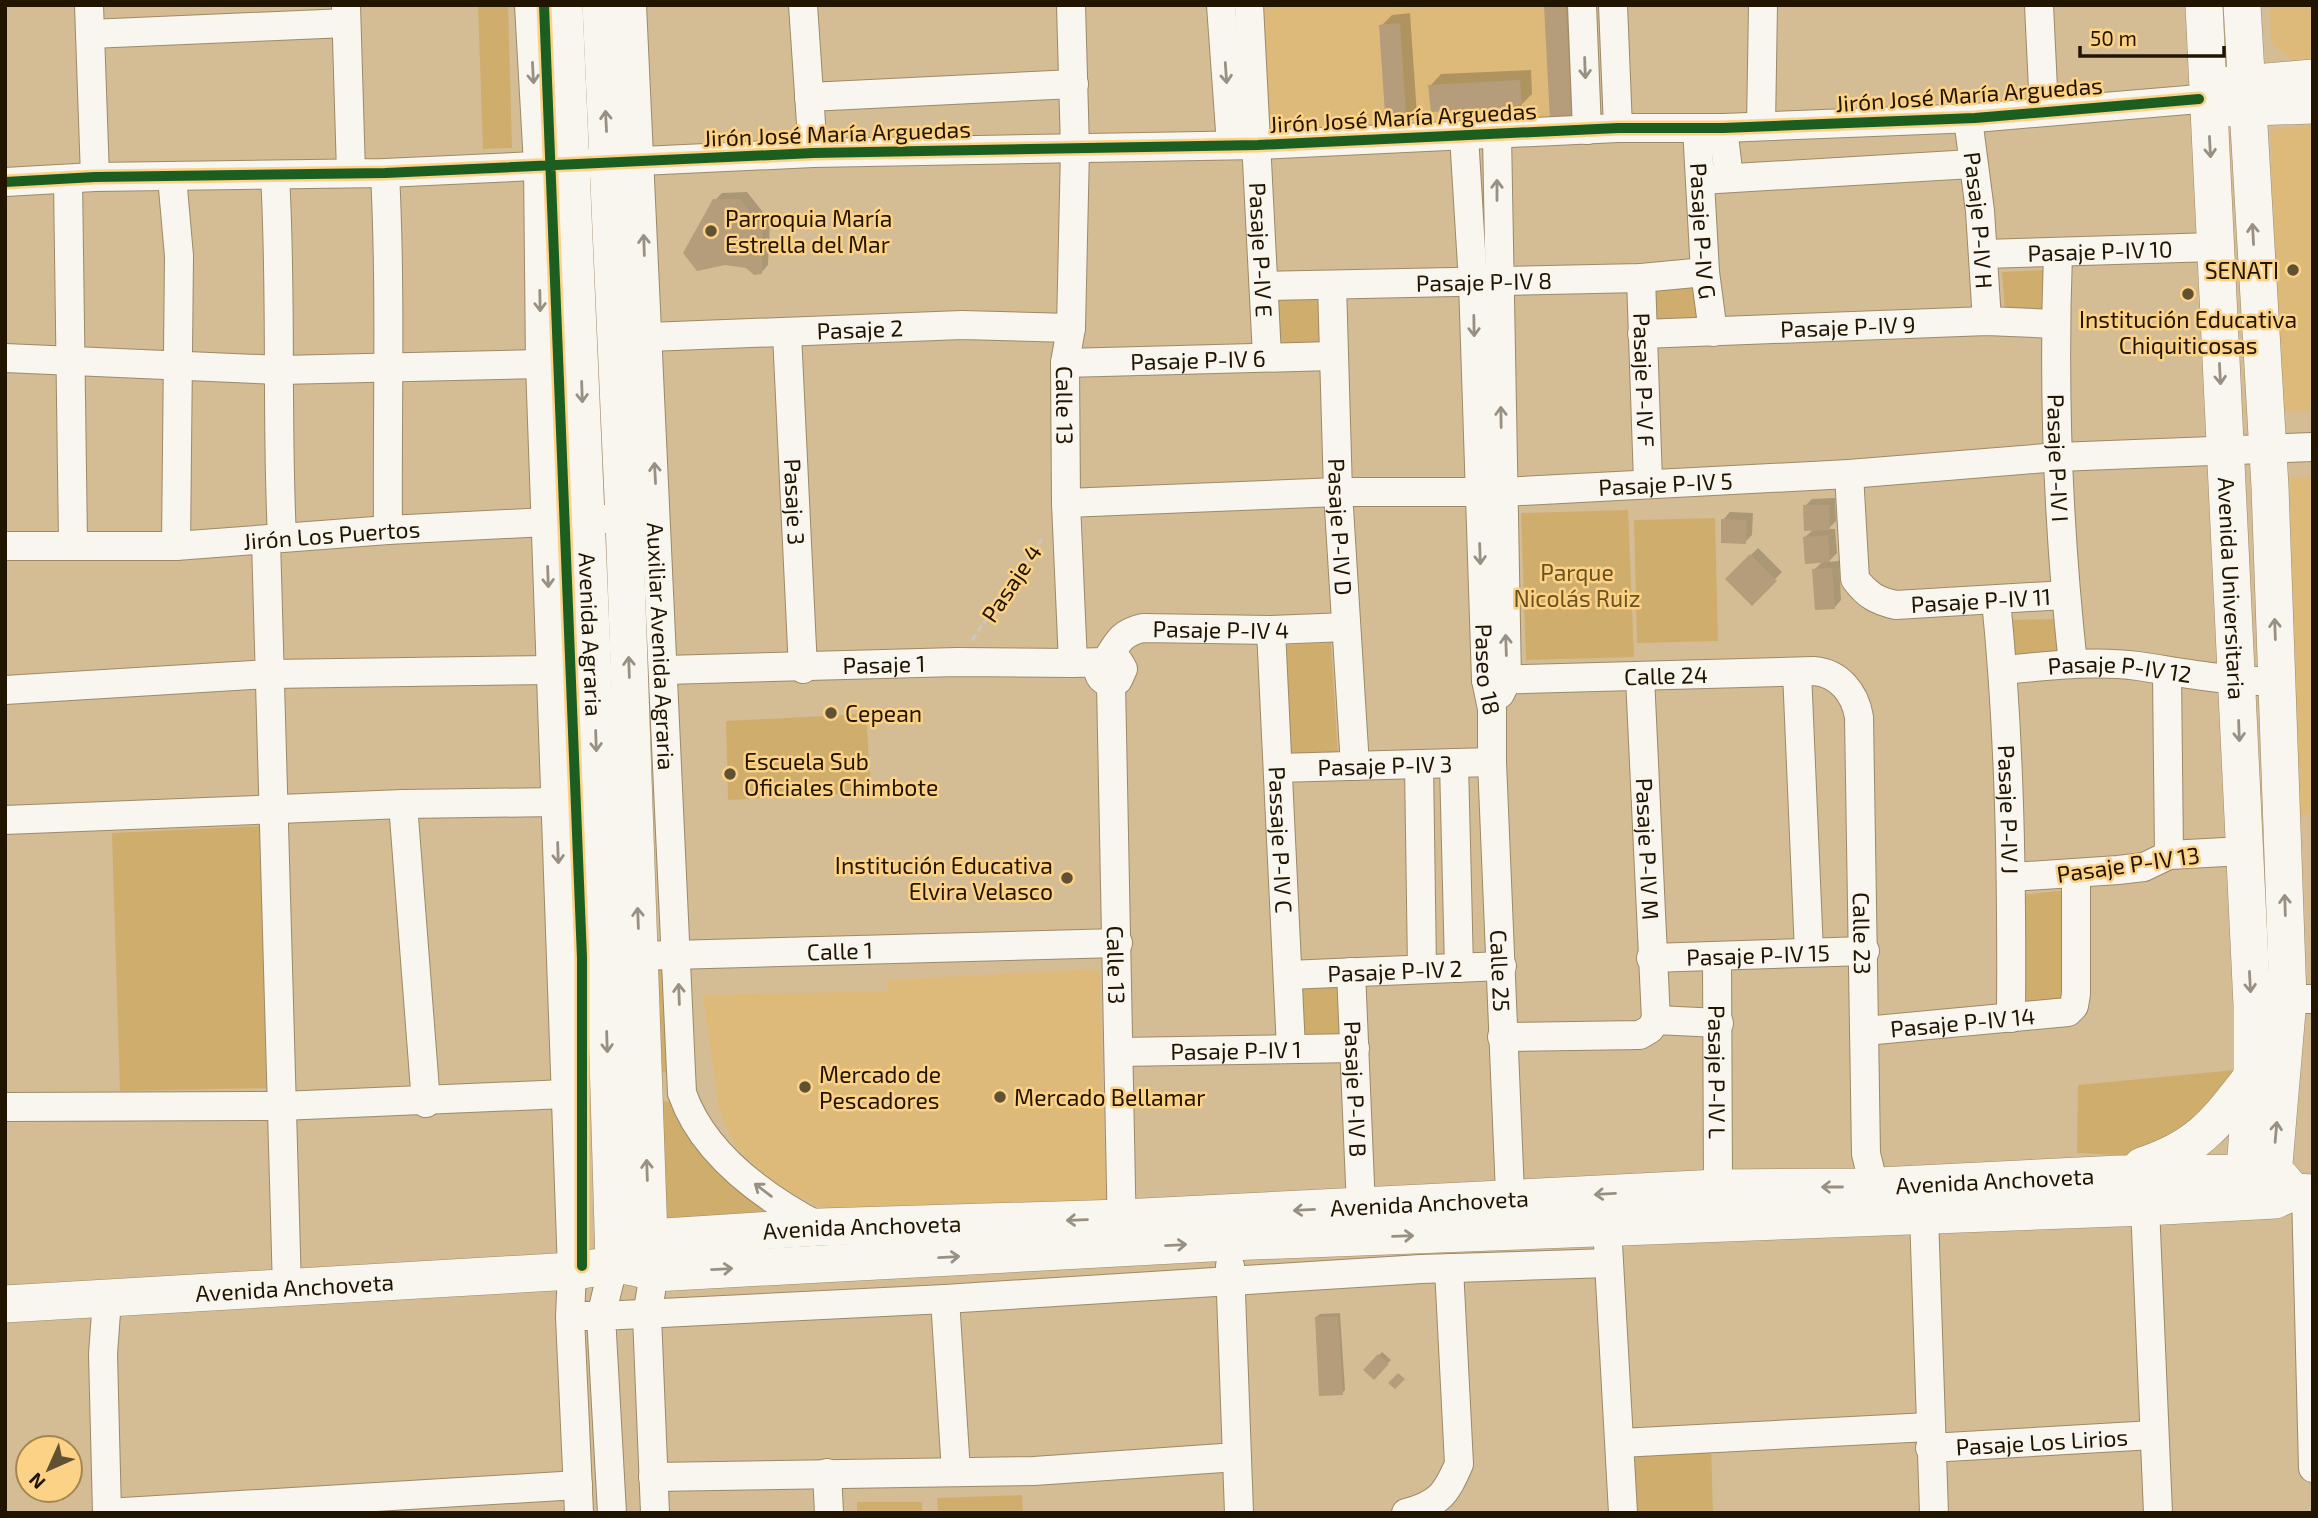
<svg xmlns="http://www.w3.org/2000/svg" width="2318" height="1518" font-family="'Exo 2',sans-serif">
  <style>
    .built { fill: #ddba79 }
    .green { fill: #cfad6d }
    .shadow { fill: #0003 }
    .building { fill: #b59c7b }
    .lines { fill: none; stroke-linecap: round; stroke-linejoin: round }
    .minor-casing { stroke: #9c8a68; stroke-width: 30 }
    .major-casing { stroke: #9c8a68; stroke-width: 38 }
    .path { stroke: #cdc6ba; stroke-width: 3.5; stroke-dasharray: 7 3.5; stroke-linecap: butt }
    .minor { stroke: #f9f5ef; stroke-width: 28 }
    .major { stroke: #f9f5ef; stroke-width: 37 }
    .cycleway-casing { stroke: #fcd286; stroke-width: 15 }
    .cycleway { stroke: #1b5e20; stroke-width: 10 }
    .oneway { stroke: #989083 }
    .poi-dot { fill: #605034; stroke: #fcd286; stroke-width: 2.5 }
    .labels { text-anchor: middle; dominant-baseline: central; stroke-width: 5; stroke-linejoin: round; paint-order: stroke }
    .street-label { font-size: 23px; fill: #211500; stroke: #fcd286 }
    .poi-label { font-size: 23px; fill: #211500; stroke: #fcd286; text-anchor: start }
    .park-label { font-size: 23px; fill: #6c521e; stroke: #fcd286 }
  </style>
  <rect width="100%" height="100%" fill="#d4bd94"/>
  <path class="built" d="M1264,5H1570L1574,123L1270,139Z
    M2270,5H2313V66H2300L2271,43Z
    M2313,126V410L2276,412L2271,129Z
    M2313,477V814L2295,815L2290,478Z
    M1099,969L1106,1203L857,1212L820,1206L789,1192L762,1172L735,1145L719,1109L703,995L887,991V980Z"/>
  <path class="green" d="M478,5H508L512,148L483,149Z
    M2043,270L2045,310L2005,311L2002,272Z
    M1701,283L1704,326L1653,329L1649,284Z
    M1273,293L1323,296V347H1277Z
    M1628,510L1634,657L1526,660L1521,513Z
    M1715,518L1718,641L1637,643L1634,520Z
    M2056,619L2060,662L2011,663L2007,620Z
    M1331,643L1338,758L1289,760L1282,645Z
    M866,714L871,792L728,800L726,721Z
    M263,826L266,1088L120,1091L112,833Z
    M2067,890L2073,1006L2025,1009L2019,895Z
    M648,963H668L670,1072L650,1073Z
    M1347,987L1349,1040L1300,1039L1298,988Z
    M2235,1070L2182,1134L2140,1156L2077,1153L2078,1085Z
    M655,1101L677,1102L794,1218L676,1226L658,1213Z
    M1711,1448L1713,1513H1633L1628,1451Z
    M1022,1495L1023,1513H938L937,1498Z
    M857,1502H922V1513H857Z"/>
  <path class="shadow" d="M1546,5H1577L1583,108L1571,119Z
    M1410,13L1417,115L1406,126L1381,26L1392,15Z
    M1531,70L1532,94L1521,105L1430,86L1441,74Z
    M747,192L770,221L768,265L761,273L715,200L722,193Z
    M1835,498L1836,521L1828,529H1835L1837,553L1828,562L1839,561L1841,600L1834,608L1814,570L1823,561L1805,537L1814,529L1805,506L1812,499Z
    M1730,512L1753,513L1752,535L1745,542L1723,520Z
    M1758,548L1782,572L1752,603L1727,579Z
    M1340,1313L1345,1390L1342,1393L1316,1317L1320,1314Z
    M1382,1352L1391,1360L1374,1377L1366,1370Z"/>
  <path class="building" d="M1544,5H1566L1572,121H1550Z
    M1400,23L1407,128L1386,129L1379,25Z
    M1520,80L1522,107L1431,112L1428,85Z
    M713,199H740L763,228L762,274L754,275L746,268L725,265L697,271L683,253Z
    M1803,505H1829L1830,530L1804,531Z
    M1721,519L1747,520L1746,544L1721,543Z
    M1828,535L1830,562L1805,564L1803,537Z
    M1750,554L1777,581L1752,606L1725,579Z
    M1832,568L1835,609L1815,610L1812,569Z
    M1338,1316L1343,1395L1319,1396L1315,1317Z
    M1378,1354L1389,1364L1374,1380L1363,1370Z
    M1398,1373L1405,1379L1395,1389L1388,1383Z"/>
  <g class="lines">
    <g class="minor-casing">
      <g id="minor">
        <path d="M89,5L95,177"/>
        <path d="M346,5L351,173"/>
        <path d="M529,5L538,165L540,364L572,1271L570,1317L579,1513"/>
        <path id="s1" d="M632,5L682,1093C703,1154 765,1198 820,1227"/>
        <path d="M803,5L813,153"/>
        <path id="s2" d="M1071,5L1075,149L1071,328L1065,363L1066,503L1073,663"/>
        <path d="M1221,5L1231,145"/>
        <path id="s3" d="M1249,5L1267,356"/>
        <path d="M1582,5L1587,130"/>
        <path d="M1613,5L1618,128"/>
        <path d="M2039,5L2044,110"/>
        <path d="M90,34L346,23"/>
        <path d="M809,97L1074,84"/>
        <path id="s4" d="M1968,119L1980,211L1987,321"/>
        <path d="M1761,126L1763,5"/>
        <path id="s5" d="M1697,128L1705,272L1713,332"/>
        <path d="M1723,128L1729,178"/>
        <path d="M1497,135L1507,680L1500,694"/>
        <path id="s6" d="M1464,136L1473,282L1486,680L1492,709V762L1511,1218"/>
        <path d="M385,173C391,292 387,411 388,530"/>
        <path d="M275,176C282,296 276,417 282,537"/>
        <path d="M172,177L179,256L176,546"/>
        <path d="M68,180L73,543"/>
        <path d="M1701,180L1972,164"/>
        <path d="M5,182L95,177L385,173L813,153L1258,145L1618,128H1723L1975,118L2199,99"/>
        <path id="s7" d="M2058,253C2053,389 2058,527 2073,664"/>
        <path id="s8" d="M1984,254L2215,247"/>
        <path id="s9" d="M1641,278L1648,482"/>
        <path id="s10" d="M1332,285L1338,492L1355,766"/>
        <path id="s11" d="M1264,286L1641,278L1705,272"/>
        <path id="s12" d="M787,334L803,669"/>
        <path id="s13" d="M1642,334L1987,321L2055,324"/>
        <path id="s14" d="M648,337L962,325L1071,328"/>
        <path d="M5,358L280,370L540,364"/>
        <path id="s15" d="M1065,363L1333,356"/>
        <path id="s16" d="M1849,474L1855,579C1867,595 1877,601 1896,605L2065,595"/>
        <path id="s17" d="M1066,503L1338,492H1502L1849,474L2058,457L2313,447"/>
        <path d="M266,540L287,1289"/>
        <path id="s18" d="M5,546H176L388,530L644,517"/>
        <path id="s19" d="M1996,600C2010,739 2012,879 2011,1018"/>
        <path id="s20" d="M1271,630L1291,1049"/>
        <path id="s21" d="M1108,658C1118,641 1123,632 1143,628L1271,630L1346,627"/>
        <path id="s22" d="M665,670L957,662L1073,663L1101,662L1112,658L1119,662L1123,669L1118,680L1107,682C1098,678 1096,670 1101,662"/>
        <path id="s23" d="M2003,670C2047,666 2093,660 2138,666C2185,673 2229,682 2277,681"/>
        <path d="M1797,672L1809,952"/>
        <path d="M2167,673L2169,855"/>
        <path id="s24" d="M1640,677L1656,1020"/>
        <path id="s25" d="M1486,680L1814,671C1839,673 1855,693 1859,717L1866,1154L1874,1186"/>
        <path id="s26" d="M1111,683L1122,1238"/>
        <path d="M5,690L270,674L551,670"/>
        <path d="M1454,763L1459,968"/>
        <path d="M1419,764L1422,969"/>
        <path id="s27" d="M1278,768L1492,762"/>
        <path d="M403,804L426,1103"/>
        <path d="M5,820L403,804L556,802"/>
        <path d="M2012,877L2118,870L2144,867L2169,855L2244,851"/>
        <path id="s28" d="M1717,956L1718,1188"/>
        <path id="s29" d="M562,958L1118,943"/>
        <path id="s30" d="M1651,958L1865,951"/>
        <path id="s31" d="M1351,972L1361,1207"/>
        <path id="s32" d="M1288,975L1502,966"/>
        <path d="M2288,999H2313"/>
        <path id="s33" d="M1865,1031L2068,1012L2074,1006L2076,994V874"/>
        <path d="M1502,1037L1640,1035L1650,1029L1656,1020L1719,1023"/>
        <path id="s34" d="M1119,1052L1355,1048"/>
        <path d="M5,1107L281,1106L565,1094"/>
        <path d="M2306,1193L2313,1468"/>
        <path d="M2145,1207L2158,1513"/>
        <path d="M1924,1215L1934,1513"/>
        <path d="M1608,1244L1623,1513"/>
        <path d="M1230,1266L1239,1513"/>
        <path d="M654,1273L647,1316L655,1513"/>
        <path d="M107,1299L103,1354L107,1513"/>
        <path d="M945,1299L956,1472"/>
        <path d="M583,1316H601L614,1263"/>
        <path d="M1620,1443L1929,1427"/>
        <path id="s35" d="M1930,1448L2153,1435"/>
        <path d="M827,1473L829,1513"/>
        <path d="M653,1477L1034,1471L1237,1457"/>
        <path d="M107,1513L578,1485"/>
        <path d="M612,1513L601,1316L945,1299L1421,1269L1609,1263"/>
        <path d="M1406,1513C1439,1504 1446,1494 1459,1464L1449,1268"/>
      </g>
    </g>
    <g class="major-casing">
      <g id="major">
        <path id="s36" d="M564,5L605,957L614,1263"/>
        <path d="M601,5L624,519L649,1238"/>
        <path id="s37" d="M2204,5L2252,1005V1077L2243,1196"/>
        <path d="M2242,5L2270,487L2288,999L2271,1199"/>
        <path d="M2221,86L2313,78"/>
        <path d="M2223,108L2313,105"/>
        <path d="M2142,1166C2200,1147 2216,1123 2252,1077"/>
        <path id="s38" d="M625,1263L649,1238L820,1227L1122,1218L1718,1188L1859,1187L2119,1174L2265,1173L2282,1179L2293,1192"/>
        <path id="s39" d="M5,1304L572,1271C610,1267 616,1260 654,1273L1229,1242L2145,1207L2275,1200L2293,1192L2313,1193"/>
      </g>
    </g>
    <path class="path" d="M972,640L1043,537"/>
    <use href="#minor" class="minor"/>
    <use href="#major" class="major"/>
    <g class="cycleway-casing">
      <path id="cycleway" d="M544,5L582,958V1266
        M5,182L95,177L385,173L813,153L1258,145L1618,128H1723L1975,118L2199,99"/>
    </g>
    <use href="#cycleway" class="cycleway"/>
  </g>
  <defs><path id="oneway-shaft" d="M-6 0H5M1.5-3L5.5 0L1.5 3" fill="none" stroke-width="1.6" stroke-linecap="round" stroke-linejoin="round" transform="scale(1.75)"/></defs>
  <g class="oneway">
    <use href="#oneway-shaft" transform="translate(1585 68) rotate(88)"/>
    <use href="#oneway-shaft" transform="translate(533 73) rotate(87)"/>
    <use href="#oneway-shaft" transform="translate(1226 73) rotate(86)"/>
    <use href="#oneway-shaft" transform="translate(606 121) rotate(-93)"/>
    <use href="#oneway-shaft" transform="translate(2210 147) rotate(87)"/>
    <use href="#oneway-shaft" transform="translate(1497 190) rotate(-90)"/>
    <use href="#oneway-shaft" transform="translate(2253 234) rotate(-93)"/>
    <use href="#oneway-shaft" transform="translate(644 245) rotate(-92)"/>
    <use href="#oneway-shaft" transform="translate(540 301) rotate(89)"/>
    <use href="#oneway-shaft" transform="translate(1474 326) rotate(89)"/>
    <use href="#oneway-shaft" transform="translate(2220 374) rotate(87)"/>
    <use href="#oneway-shaft" transform="translate(582 392) rotate(88)"/>
    <use href="#oneway-shaft" transform="translate(1501 417) rotate(-91)"/>
    <use href="#oneway-shaft" transform="translate(655 473) rotate(-93)"/>
    <use href="#oneway-shaft" transform="translate(1480 554) rotate(88)"/>
    <use href="#oneway-shaft" transform="translate(548 577) rotate(88)"/>
    <use href="#oneway-shaft" transform="translate(2275 629) rotate(-92)"/>
    <use href="#oneway-shaft" transform="translate(1506 645) rotate(-92)"/>
    <use href="#oneway-shaft" transform="translate(629 667) rotate(-92)"/>
    <use href="#oneway-shaft" transform="translate(2239 731) rotate(88)"/>
    <use href="#oneway-shaft" transform="translate(596 741) rotate(88)"/>
    <use href="#oneway-shaft" transform="translate(558 853) rotate(88)"/>
    <use href="#oneway-shaft" transform="translate(2285 905) rotate(-92)"/>
    <use href="#oneway-shaft" transform="translate(638 918) rotate(-92)"/>
    <use href="#oneway-shaft" transform="translate(2250 982) rotate(87)"/>
    <use href="#oneway-shaft" transform="translate(679 994) rotate(-92)"/>
    <use href="#oneway-shaft" transform="translate(607 1042) rotate(88)"/>
    <use href="#oneway-shaft" transform="translate(2276 1132) rotate(-85)"/>
    <use href="#oneway-shaft" transform="translate(647 1170) rotate(-92)"/>
    <use href="#oneway-shaft" transform="translate(1832 1187) rotate(180)"/>
    <use href="#oneway-shaft" transform="translate(763 1190) rotate(-143)"/>
    <use href="#oneway-shaft" transform="translate(1605 1194) rotate(177)"/>
    <use href="#oneway-shaft" transform="translate(1304 1210) rotate(177)"/>
    <use href="#oneway-shaft" transform="translate(1077 1220) rotate(178)"/>
    <use href="#oneway-shaft" transform="translate(1403 1236) rotate(-2)"/>
    <use href="#oneway-shaft" transform="translate(1176 1245) rotate(-3)"/>
    <use href="#oneway-shaft" transform="translate(949 1257) rotate(-3)"/>
    <use href="#oneway-shaft" transform="translate(722 1269) rotate(-3)"/>
  </g>
  <g class="poi-dot">
    <circle cx="711" cy="231" r="7"/>
    <circle cx="2293" cy="270" r="7"/>
    <circle cx="2188" cy="294" r="7"/>
    <circle cx="831" cy="713" r="7"/>
    <circle cx="730" cy="774" r="7"/>
    <circle cx="1067" cy="878" r="7"/>
    <circle cx="805" cy="1087" r="7"/>
    <circle cx="1000" cy="1097" r="7"/>
  </g>
  <g class="labels">
    <g class="street-label">
      <text transform="translate(1969 94) rotate(-4)">Jirón José María Arguedas</text>
      <text transform="translate(1403 117) rotate(-3)">Jirón José María Arguedas</text>
      <text transform="translate(837 133) rotate(-2)">Jirón José María Arguedas</text>
      <text stroke="none"><textPath href="#s4" startOffset="102">Pasaje P-IV H</textPath></text>
      <text stroke="none"><textPath href="#s5" startOffset="103">Pasaje P-IV G</textPath></text>
      <text stroke="none"><textPath href="#s3" startOffset="245">Pasaje P-IV E</textPath></text>
      <text stroke="none"><textPath href="#s8" startOffset="116">Pasaje P-IV 10</textPath></text>
      <text stroke="none"><textPath href="#s11" startOffset="220">Pasaje P-IV 8</textPath></text>
      <text stroke="none"><textPath href="#s13" startOffset="206">Pasaje P-IV 9</textPath></text>
      <text stroke="none"><textPath href="#s14" startOffset="212">Pasaje 2</textPath></text>
      <text stroke="none"><textPath href="#s15" startOffset="133">Pasaje P-IV 6</textPath></text>
      <text stroke="none"><textPath href="#s9" startOffset="102">Pasaje P-IV F</textPath></text>
      <text stroke="none"><textPath href="#s2" startOffset="401">Calle 13</textPath></text>
      <text stroke="none"><textPath href="#s7" startOffset="205">Pasaje P-IV I</textPath></text>
      <text stroke="none"><textPath href="#s17" startOffset="600">Pasaje P-IV 5</textPath></text>
      <text stroke="none"><textPath href="#s12" startOffset="168">Pasaje 3</textPath></text>
      <text stroke="none"><textPath href="#s10" startOffset="242">Pasaje P-IV D</textPath></text>
      <text stroke="none"><textPath href="#s18" startOffset="327">Jirón Los Puertos</textPath></text>
      <text transform="translate(1011 583) rotate(-56)">Pasaje 4</text>
      <text stroke="none"><textPath href="#s37" startOffset="584">Avenida Universitaria</textPath></text>
      <text stroke="none"><textPath href="#s16" startOffset="240">Pasaje P-IV 11</textPath></text>
      <text stroke="none"><textPath href="#s21" startOffset="126">Pasaje P-IV 4</textPath></text>
      <text stroke="none"><textPath href="#s36" startOffset="630">Avenida Agraria</textPath></text>
      <text stroke="none"><textPath href="#s1" startOffset="642">Auxiliar Avenida Agraria</textPath></text>
      <text stroke="none"><textPath href="#s6" startOffset="534">Paseo 18</textPath></text>
      <text stroke="none"><textPath href="#s22" startOffset="219">Pasaje 1</textPath></text>
      <text stroke="none"><textPath href="#s23" startOffset="117">Pasaje P-IV 12</textPath></text>
      <text stroke="none"><textPath href="#s25" startOffset="180">Calle 24</textPath></text>
      <text stroke="none"><textPath href="#s27" startOffset="107">Pasaje P-IV 3</textPath></text>
      <text stroke="none"><textPath href="#s19" startOffset="210">Pasaje P-IV J</textPath></text>
      <text stroke="none"><textPath href="#s20" startOffset="210">Passaje P-IV C</textPath></text>
      <text stroke="none"><textPath href="#s24" startOffset="172">Pasaje P-IV M</textPath></text>
      <text transform="translate(2128 864) rotate(-8)">Pasaje P-IV 13</text>
      <text stroke="none"><textPath href="#s25" startOffset="614">Calle 23</textPath></text>
      <text stroke="none"><textPath href="#s29" startOffset="278">Calle 1</textPath></text>
      <text stroke="none"><textPath href="#s30" startOffset="107">Pasaje P-IV 15</textPath></text>
      <text stroke="none"><textPath href="#s26" startOffset="282">Calle 13</textPath></text>
      <text stroke="none"><textPath href="#s32" startOffset="107">Pasaje P-IV 2</textPath></text>
      <text stroke="none"><textPath href="#s6" startOffset="836">Calle 25</textPath></text>
      <text stroke="none"><textPath href="#s33" startOffset="98">Pasaje P-IV 14</textPath></text>
      <text stroke="none"><textPath href="#s34" startOffset="117">Pasaje P-IV 1</textPath></text>
      <text stroke="none"><textPath href="#s28" startOffset="116">Pasaje P-IV L</textPath></text>
      <text stroke="none"><textPath href="#s31" startOffset="117">Pasaje P-IV B</textPath></text>
      <text stroke="none"><textPath href="#s38" startOffset="1382">Avenida Anchoveta</textPath></text>
      <text stroke="none"><textPath href="#s38" startOffset="816">Avenida Anchoveta</textPath></text>
      <text stroke="none"><textPath href="#s38" startOffset="248">Avenida Anchoveta</textPath></text>
      <text stroke="none"><textPath href="#s39" startOffset="290">Avenida Anchoveta</textPath></text>
      <text stroke="none"><textPath href="#s35" startOffset="112">Pasaje Los Lirios</textPath></text>
    </g>
    <g class="poi-label">
      <text x="725" y="218">Parroquia María<tspan x="725" dy="26">Estrella del Mar</tspan></text>
      <text x="2279" y="270" text-anchor="end">SENATI</text>
      <text x="2188" y="319" text-anchor="middle">Institución Educativa<tspan x="2188" dy="26">Chiquiticosas</tspan></text>
      <text x="845" y="713">Cepean</text>
      <text x="744" y="761">Escuela Sub<tspan x="744" dy="26">Oficiales Chimbote</tspan></text>
      <text x="1053" y="865" text-anchor="end">Institución Educativa<tspan x="1053" dy="26">Elvira Velasco</tspan></text>
      <text x="819" y="1074">Mercado de<tspan x="819" dy="26">Pescadores</tspan></text>
      <text x="1014" y="1097">Mercado Bellamar</text>
    </g>
    <g class="park-label">
      <text x="1577" y="572">Parque<tspan x="1577" dy="26">Nicolás Ruiz</tspan></text>
    </g>
  </g>
  <rect width="2318" height="1518" fill="none" stroke="#211500" stroke-width="14"/>
  <g transform="translate(49 1469) rotate(225)"><circle r="33" fill="#fcd286" stroke="#a48650" stroke-width="2"/>
  <path d="M0-5L12 26L0 18L-12 26Z" fill="#605034"/>
  <text y="-10" font-size="19" font-weight="bold" text-anchor="middle" fill="#211500">N</text>
  </g>
  <path d="M2080 46v10h144v-10" fill="none" stroke="#211500" stroke-width="3.5"/>
  <text x="2090" y="46" font-size="21" fill="#211500" stroke="#fcd286" stroke-width="5" paint-order="stroke">50 m</text>
</svg>
